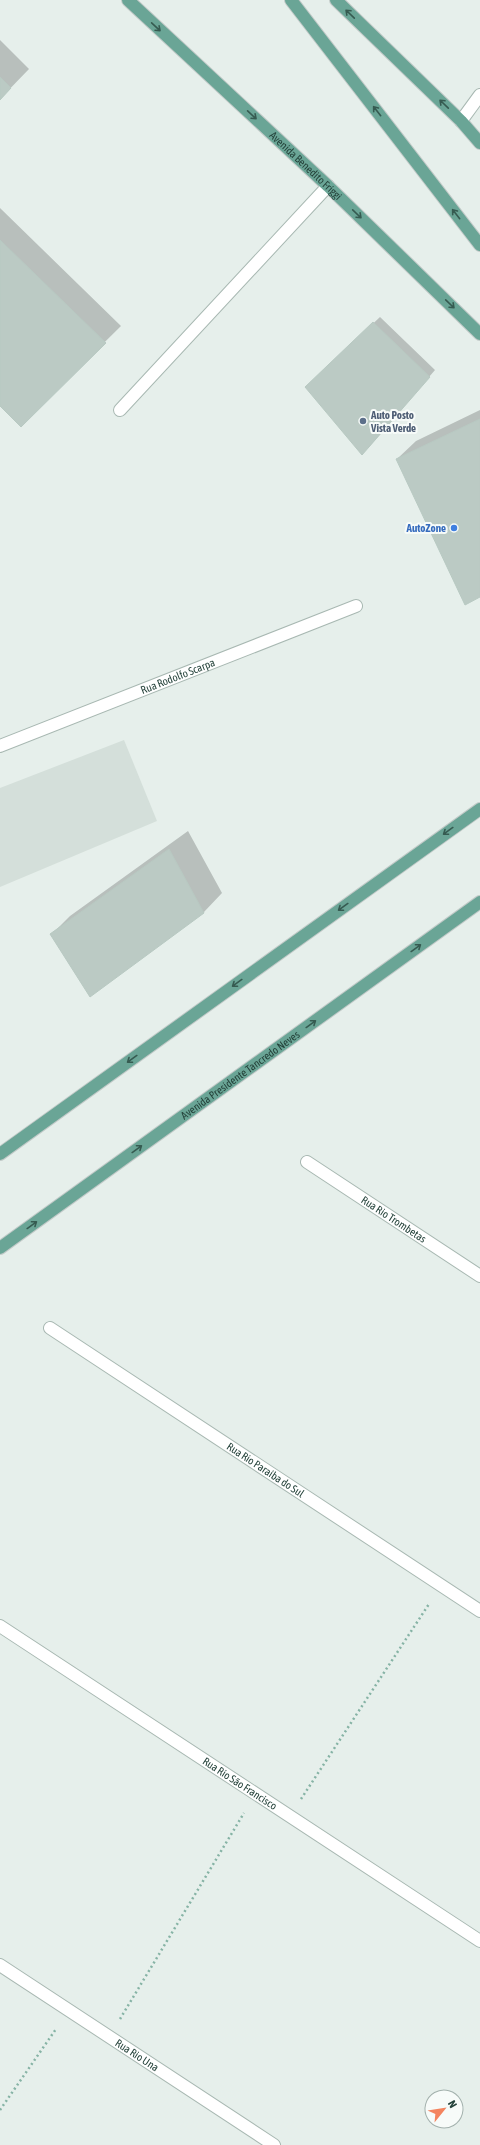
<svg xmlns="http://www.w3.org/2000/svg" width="480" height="2145" font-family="'Asap Condensed',sans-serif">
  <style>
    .built { fill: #d4dfda }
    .shadow { fill: #0003 }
    .building { fill: #bbcac4; stroke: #b8c9c2 }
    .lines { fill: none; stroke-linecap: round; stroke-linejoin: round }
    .minor-casing { stroke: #a8b8b2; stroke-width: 14 }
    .major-casing { stroke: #c2cac8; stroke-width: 14 }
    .path { stroke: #86b3a5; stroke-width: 2.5; stroke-dasharray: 2 3; stroke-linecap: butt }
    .minor { stroke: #fff; stroke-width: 12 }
    .major { stroke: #6aa596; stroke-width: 12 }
    .oneway { stroke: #365b51 }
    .service-dot { fill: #5c6f8a; stroke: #f7fbf9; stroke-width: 1.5 }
    .shop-dot { fill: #3f7fe0; stroke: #f7fbf9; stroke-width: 1.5 }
    .labels { text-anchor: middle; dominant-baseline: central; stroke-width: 4; stroke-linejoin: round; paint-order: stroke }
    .street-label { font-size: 11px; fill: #24423a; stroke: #f7fbf9 }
    .service-label { font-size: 11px; font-weight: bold; fill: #4e5e75; stroke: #f7fbf9; text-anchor: start }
    .shop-label { font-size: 11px; font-weight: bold; fill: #366cbe; stroke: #f7fbf9; text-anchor: end }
  </style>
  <rect width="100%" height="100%" fill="#e6efeb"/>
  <path class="built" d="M124,740L157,821L0,887V788Z"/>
  <path class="shadow" d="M0,40L29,69L0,99Z
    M0,208L121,326L21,425L0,404Z
    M380,317L435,370L368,448L306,387Z
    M480,410V596L397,459L416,441Z
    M188,831L222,893L204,912L90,995L52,934L70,916Z"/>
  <path class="building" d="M0,77L11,88L0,100Z
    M0,240L106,343L21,427L0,406Z
    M373,322L430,377L362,455L305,387Z
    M480,419V597L465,605L396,459Z
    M169,849L204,913L90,997L50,934Z"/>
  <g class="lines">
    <g class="minor-casing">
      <g id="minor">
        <path d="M461,121L480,95"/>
        <path d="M120,410L328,186"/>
        <path id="s1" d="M0,746L356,606"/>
        <path id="s2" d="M307,1162L480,1276"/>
        <path id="s3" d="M50,1328L480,1611"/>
        <path id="s4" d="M0,1626L480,1941"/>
        <path id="s5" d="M0,1965L274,2145"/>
      </g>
    </g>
    <g class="major-casing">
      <g id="major">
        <path id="s6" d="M128,0L328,186L480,334"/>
        <path d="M291,0L480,245"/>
        <path d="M336,0L461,121L480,143"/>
        <path d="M0,1154L480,809"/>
        <path id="s7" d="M0,1248L480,902"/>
      </g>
    </g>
    <path class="path" d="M301,1799L429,1604
      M120,2019L244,1813
      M0,2110L56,2029"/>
    <use href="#minor" class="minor"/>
    <use href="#major" class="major"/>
  </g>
  <defs><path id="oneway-shaft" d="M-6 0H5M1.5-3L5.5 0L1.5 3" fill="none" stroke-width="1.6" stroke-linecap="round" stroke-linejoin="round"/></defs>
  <g class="oneway">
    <use href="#oneway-shaft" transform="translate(350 14) rotate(-136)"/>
    <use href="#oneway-shaft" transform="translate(156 27) rotate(43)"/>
    <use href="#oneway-shaft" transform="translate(444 104) rotate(-136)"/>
    <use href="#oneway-shaft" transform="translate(377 111) rotate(-128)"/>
    <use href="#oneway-shaft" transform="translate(252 115) rotate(43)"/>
    <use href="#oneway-shaft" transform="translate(357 214) rotate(44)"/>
    <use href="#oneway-shaft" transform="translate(456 214) rotate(-128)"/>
    <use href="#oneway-shaft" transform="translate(450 304) rotate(44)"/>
    <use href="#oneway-shaft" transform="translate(448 831) rotate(144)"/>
    <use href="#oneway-shaft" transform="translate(343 907) rotate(144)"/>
    <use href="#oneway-shaft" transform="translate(416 948) rotate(-36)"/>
    <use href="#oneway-shaft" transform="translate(237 983) rotate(144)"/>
    <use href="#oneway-shaft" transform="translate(311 1024) rotate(-36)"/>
    <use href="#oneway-shaft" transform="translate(132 1059) rotate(144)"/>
    <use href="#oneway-shaft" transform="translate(137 1149) rotate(-36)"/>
    <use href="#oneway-shaft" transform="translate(32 1225) rotate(-36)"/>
  </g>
  <circle class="service-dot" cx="363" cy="421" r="4"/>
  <circle class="shop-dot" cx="454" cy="528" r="4"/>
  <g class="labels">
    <g class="street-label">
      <text stroke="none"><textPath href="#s6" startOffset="243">Avenida Benedito Friggi</textPath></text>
      <text stroke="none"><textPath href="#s1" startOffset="191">Rua Rodolfo Scarpa</textPath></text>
      <text stroke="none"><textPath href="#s7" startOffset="296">Avenida Presidente Tancredo Neves</textPath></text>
      <text stroke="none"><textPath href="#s2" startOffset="104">Rua Rio Trombetas</textPath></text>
      <text stroke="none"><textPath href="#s3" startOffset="258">Rua Rio Paraíba do Sul</textPath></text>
      <text stroke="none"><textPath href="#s4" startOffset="287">Rua Rio São Francisco</textPath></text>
      <text stroke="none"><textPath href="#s5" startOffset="164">Rua Rio Una</textPath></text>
    </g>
    <g class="service-label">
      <text x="371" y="415">Auto Posto<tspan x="371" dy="13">Vista Verde</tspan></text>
    </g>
    <g class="shop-label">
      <text x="446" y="528">AutoZone</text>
    </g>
  </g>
  <g transform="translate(444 2109) rotate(60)"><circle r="19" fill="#f7fbf9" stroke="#a3b1ad"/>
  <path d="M0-3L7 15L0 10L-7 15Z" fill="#f4845f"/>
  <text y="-6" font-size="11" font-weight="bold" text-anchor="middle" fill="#24423a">N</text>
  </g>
</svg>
